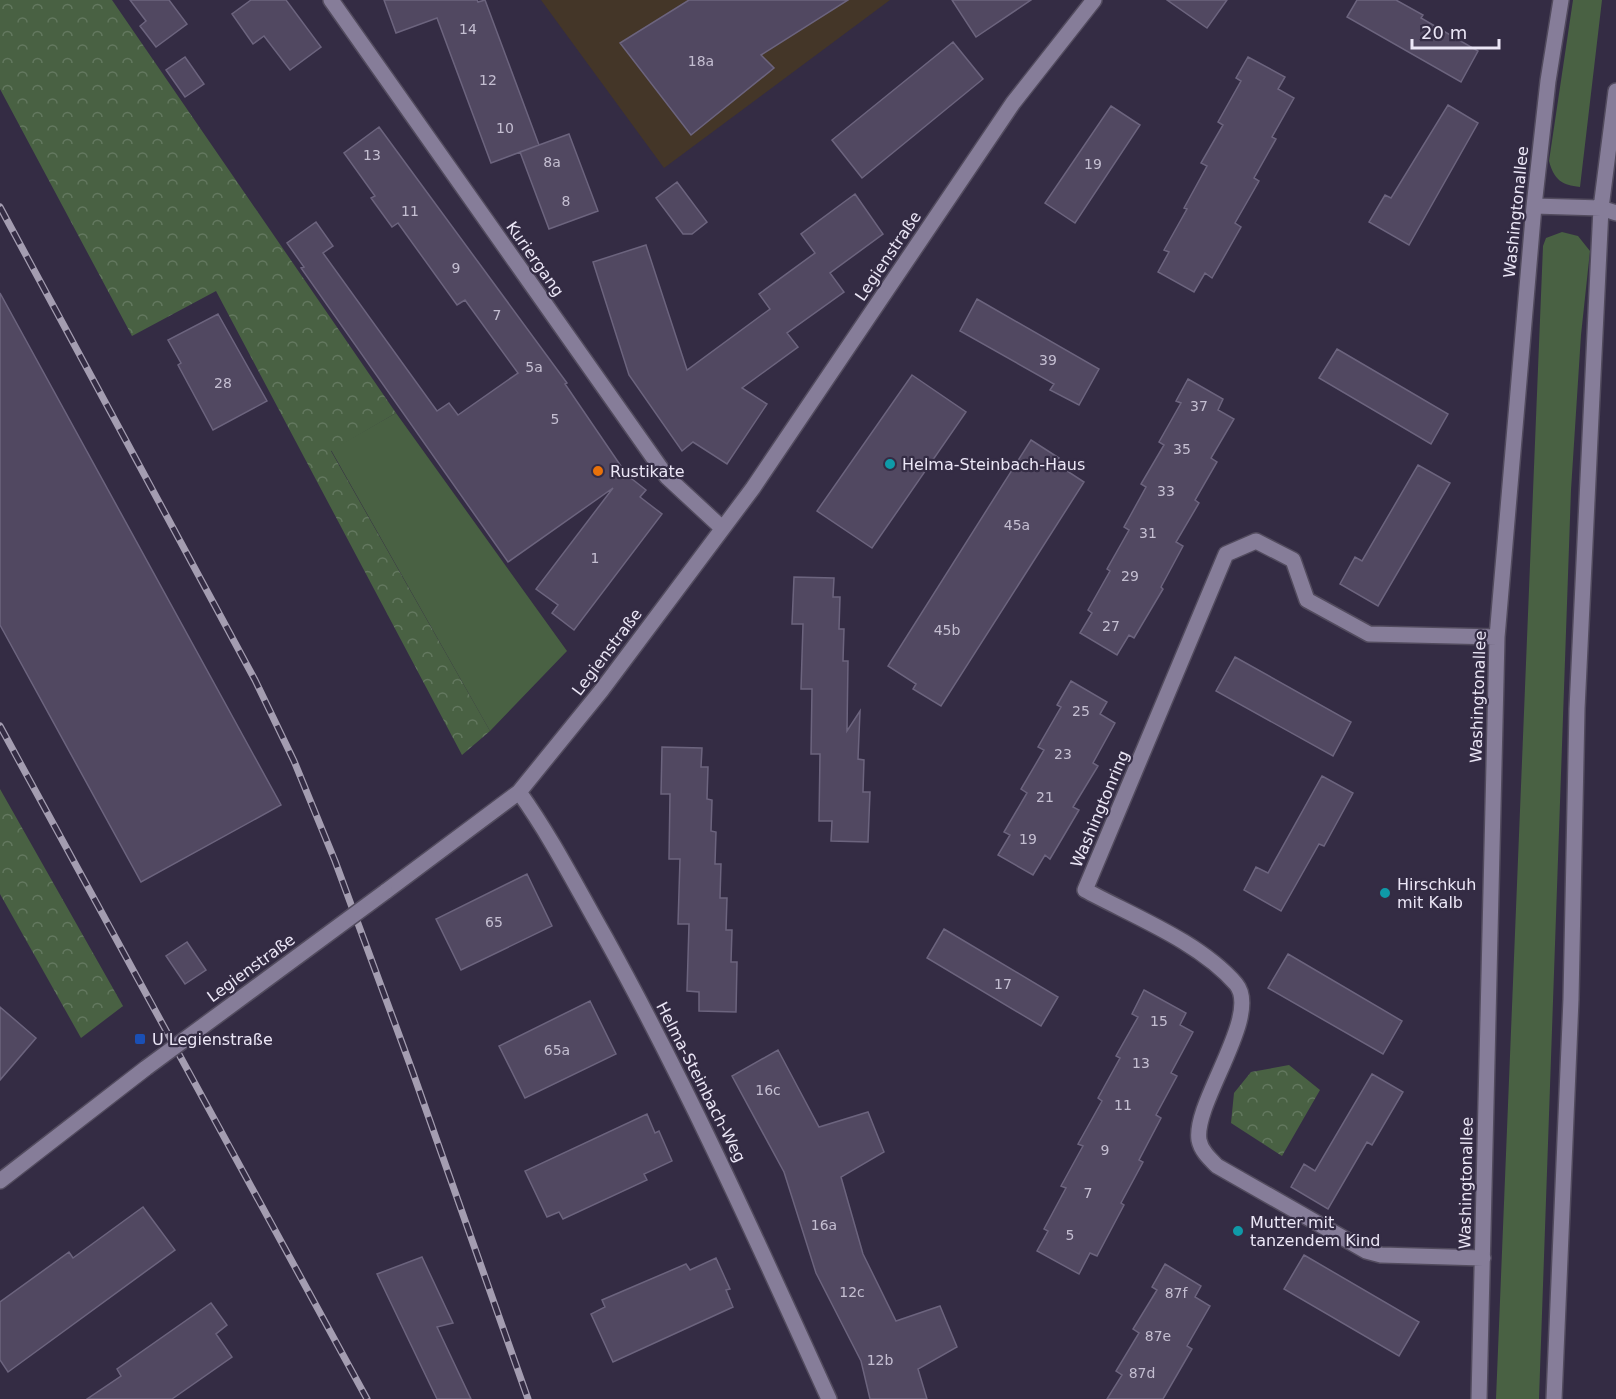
<svg xmlns="http://www.w3.org/2000/svg" width="1616" height="1399" font-family="'DejaVu Sans',sans-serif">
  <style>
    .commercial { fill: #443628 }
    .green { fill: #496143 }
    .park { fill: url(#park-crowns) }
    .building { fill: #514861; stroke: #6c647e; stroke-width: 1.5 }
    .lines { fill: none; stroke-linecap: round; stroke-linejoin: round }
    .minor-casing { stroke: #524b5e; stroke-width: 18 }
    .minor { stroke: #867d99; stroke-width: 15 }
    .rail-casing { stroke: #a49db1; stroke-width: 7 }
    .rail { stroke: #342c44; stroke-width: 4.5; stroke-dasharray: 14; stroke-linecap: butt }
    .minor-bridge-casing { stroke: #524b5e; stroke-width: 18; stroke-linecap: butt }
    .minor-bridge { stroke: #867d99; stroke-width: 15 }
    .culture-dot { fill: #0f9aa8; stroke: #342c44; stroke-width: 2 }
    .food-dot { fill: #e8710a; stroke: #342c44; stroke-width: 2 }
    .transit-dot { fill: #1a4fb4; stroke: #342c44; stroke-width: 2 }
    .labels { text-anchor: middle; dominant-baseline: central; stroke-width: 4.5; stroke-linejoin: round; paint-order: stroke }
    .number-label { font-size: 14px; fill: #c4bed1 }
    .street-label { font-size: 16px; fill: #ebe6f6; stroke: #342c44 }
    .poi-label { font-size: 16px; fill: #ebe6f6; stroke: #342c44; text-anchor: start }
  </style>
  <defs>
    <pattern id="park-crowns" width="20" height="18" patternUnits="userSpaceOnUse" patternTransform="scale(1.5)"><rect width="20" height="18" fill="#496143"/><path d="M2 6a3 3 0 1 1 6 0M12 15a3 3 0 1 1 6 0" fill="none" stroke="#63785f"/></pattern>
  </defs>
  <rect width="100%" height="100%" fill="#342c44"/>
  <path class="commercial" d="M541,0H890L664,168Z"/>
  <path class="green" d="M1573,0H1602L1580,187C1562,185 1554,180 1549,161Z
    M1562,232L1578,236L1590,251L1581,335L1571,490L1539,1399H1496L1543,246L1546,238Z
    M396,413L567,651L490,731L331,450Z"/>
  <path class="park" d="M0,0H112L396,413L331,451L490,731L462,755L216,291L132,336L0,89Z
    M0,789L123,1006L81,1038L0,894Z
    M1289,1065L1320,1090L1282,1156L1231,1123L1234,1093L1251,1072Z"/>
  <path class="building" d="M130,0H169L187,24L156,47L140,26L146,21Z
    M251,0H286L321,47L290,70L264,36L253,44L232,14Z
    M384,0H477L478,2L485,0L539,145L491,163L437,18L396,33Z
    M689,0H848L761,55L774,68L691,135L620,43Z
    M952,0H1031L976,37Z
    M1167,0H1227L1207,28Z
    M1357,0H1396L1423,15L1421,18L1478,51L1461,82L1347,17Z
    M953,42L983,79L862,178L832,140Z
    M185,57L204,84L185,97L166,70Z
    M1248,57L1285,77L1278,89L1294,98L1272,137L1276,139L1254,178L1259,181L1235,223L1241,227L1212,278L1205,273L1194,292L1158,272L1169,252L1164,250L1187,209L1184,208L1207,166L1201,163L1223,125L1218,122L1241,81L1236,78Z
    M1448,105L1478,123L1409,245L1369,222L1385,195L1391,198Z
    M1111,106L1140,125L1075,223L1045,203Z
    M379,127L567,383L565,384L627,475L646,490L640,497L662,514L574,630L552,613L558,605L536,589L613,488L508,562L301,268L304,267L287,243L316,222L333,246L323,253L437,411L449,403L458,415L518,373L465,300L457,305L398,223L392,227L371,198L375,196L344,153Z
    M569,134L598,211L549,229L520,152Z
    M677,182L707,222L692,234H683L656,198Z
    M855,194L883,234L830,273L844,292L787,333L798,347L742,388L767,404L727,464L693,442L682,451L629,375L593,262L646,245L687,370L770,309L759,294L815,253L801,234Z
    M0,293L281,805L141,882L0,625Z
    M977,299L1099,369L1079,405L1050,390L1054,384L960,331Z
    M218,314L267,401L213,430L178,365L181,363L168,340Z
    M1337,349L1448,414L1431,444L1319,378Z
    M912,375L966,412L872,548L817,511Z
    M1188,379L1223,399L1218,410L1234,419L1211,458L1217,462L1195,500L1199,503L1176,542L1183,546L1161,587L1163,589L1134,638L1129,635L1117,655L1080,633L1092,613L1088,610L1110,571L1107,569L1129,530L1124,527L1146,487L1141,484L1164,445L1159,442L1181,403L1176,401Z
    M1031,440L1059,458L1055,463L1084,482L941,706L913,689L916,684L888,666Z
    M1418,465L1450,483L1378,606L1340,584L1355,557L1362,561Z
    M794,577L834,578L833,597H840L839,629H844L843,661H848L847,731L860,711L858,759L864,760L863,792H870L868,842L831,841L832,821H819L820,754H811L812,689H801L803,624H792Z
    M1235,657L1351,722L1333,756L1216,691Z
    M1071,681L1107,702L1100,714L1115,723L1093,763L1098,766L1073,807L1079,810L1050,859L1045,855L1033,875L998,855L1010,835L1004,832L1027,793L1021,789L1044,750L1038,747L1061,707L1057,705Z
    M662,747L702,748L701,767H708L707,799L712,800L711,831L716,832L715,864H721L720,898H727L726,930H732L731,962H737L736,1012L699,1011V992L687,991L689,924H678L680,859H669L670,794H661Z
    M1322,776L1353,793L1324,846L1319,844L1281,911L1244,890L1256,867L1268,873Z
    M527,874L552,926L461,970L436,919Z
    M944,929L1058,997L1041,1026L927,958Z
    M187,942L206,970L185,984L166,956Z
    M1288,954L1402,1021L1383,1054L1268,988Z
    M1144,990L1186,1013L1180,1025L1193,1032L1171,1073L1177,1076L1156,1115L1161,1118L1139,1160L1143,1162L1121,1203L1124,1205L1097,1256L1090,1253L1079,1274L1037,1251L1048,1231L1044,1229L1066,1188L1061,1186L1083,1146L1078,1144L1102,1101L1098,1098L1120,1058L1116,1056L1138,1017L1132,1014Z
    M590,1001L616,1054L525,1098L499,1046Z
    M0,1007L36,1038L0,1080Z
    M778,1050L819,1127L868,1112L884,1152L841,1177L863,1254L896,1321L940,1306L957,1347L918,1369L927,1399H870L861,1361L816,1273L784,1172L732,1076Z
    M1372,1074L1403,1092L1372,1145L1367,1142L1328,1209L1291,1187L1304,1164L1315,1171Z
    M647,1114L655,1133L659,1131L672,1161L644,1174L647,1180L563,1219L559,1212L547,1217L525,1171Z
    M143,1207L175,1250L8,1372L0,1360V1302L69,1252L73,1258Z
    M1304,1255L1419,1322L1399,1356L1284,1289Z
    M422,1257L453,1323L437,1327L471,1399H437L377,1274Z
    M716,1258L730,1289L726,1290L733,1307L613,1362L591,1314L605,1307L602,1300L686,1264L690,1270Z
    M1165,1264L1201,1286L1195,1297L1210,1306L1187,1346L1192,1349L1163,1399H1107L1122,1375L1116,1371L1139,1333L1133,1329L1157,1290L1152,1287Z
    M211,1303L227,1325L216,1334L232,1357L172,1399H87L121,1376L117,1369Z"/>
  <g class="lines">
    <g class="minor-casing">
      <path id="minor" d="M331,0L667,477L722,528
        M1534,206L1601,208L1616,213
        M519,792C552,838 577,888 605,937C688,1087 758,1243 829,1399
        M385,892L519,792L601,691L753,488L1013,103L1094,0
        M0,1181L146,1068
        M1483,1258L1381,1255L1366,1251L1217,1166C1210,1159 1201,1151 1199,1140C1193,1103 1262,1015 1236,984C1200,942 1133,916 1085,890L1226,554L1256,541L1293,560L1307,600L1369,634L1497,637
        M1479,1399L1497,637L1534,206L1548,81L1561,0
        M1554,1399L1571,999L1577,709L1601,208L1616,91"/>
    </g>
    <use href="#minor" class="minor"/>
    <g class="rail-casing">
      <path id="rail" d="M0,207L255,680L294,761L335,861L412,1070L528,1399
        M0,726L367,1399"/>
    </g>
    <use href="#rail" class="rail"/>
    <g class="minor-bridge-casing">
      <path id="minor-bridge" d="M146,1068L385,892"/>
    </g>
    <use href="#minor-bridge" class="minor-bridge"/>
  </g>
  <g class="culture-dot">
    <circle cx="890" cy="464" r="6"/>
    <circle cx="1385" cy="893" r="6"/>
    <circle cx="1238" cy="1231" r="6"/>
  </g>
  <circle class="food-dot" cx="598" cy="471" r="6"/>
  <rect class="transit-dot" x="134" y="1033" width="12" height="12" rx="3"/>
  <g class="labels">
    <g class="number-label">
      <text x="468" y="29">14</text>
      <text x="701" y="61">18a</text>
      <text x="488" y="80">12</text>
      <text x="505" y="128">10</text>
      <text x="372" y="155">13</text>
      <text x="552" y="162">8a</text>
      <text x="1093" y="164">19</text>
      <text x="566" y="201">8</text>
      <text x="410" y="211">11</text>
      <text x="456" y="268">9</text>
      <text x="497" y="315">7</text>
      <text x="1048" y="360">39</text>
      <text x="534" y="367">5a</text>
      <text x="223" y="383">28</text>
      <text x="1199" y="406">37</text>
      <text x="555" y="419">5</text>
      <text x="1182" y="449">35</text>
      <text x="1166" y="491">33</text>
      <text x="1017" y="525">45a</text>
      <text x="1148" y="533">31</text>
      <text x="595" y="558">1</text>
      <text x="1130" y="576">29</text>
      <text x="1111" y="626">27</text>
      <text x="947" y="630">45b</text>
      <text x="1081" y="711">25</text>
      <text x="1063" y="754">23</text>
      <text x="1045" y="797">21</text>
      <text x="1028" y="839">19</text>
      <text x="494" y="922">65</text>
      <text x="1003" y="984">17</text>
      <text x="1159" y="1021">15</text>
      <text x="557" y="1050">65a</text>
      <text x="1141" y="1063">13</text>
      <text x="768" y="1090">16c</text>
      <text x="1123" y="1105">11</text>
      <text x="1105" y="1150">9</text>
      <text x="1088" y="1193">7</text>
      <text x="824" y="1225">16a</text>
      <text x="1070" y="1235">5</text>
      <text x="852" y="1292">12c</text>
      <text x="1176" y="1293">87f</text>
      <text x="1158" y="1336">87e</text>
      <text x="880" y="1360">12b</text>
      <text x="1142" y="1373">87d</text>
    </g>
    <g class="street-label">
      <text transform="translate(1516 212) rotate(-84)">Washingtonallee</text>
      <text transform="translate(888 256) rotate(-56)">Legienstraße</text>
      <text transform="translate(535 259) rotate(55)">Kuriergang</text>
      <text transform="translate(607 652) rotate(-53)">Legienstraße</text>
      <text transform="translate(1478 697) rotate(-88)">Washingtonallee</text>
      <text transform="translate(1100 809) rotate(-67)">Washingtonring</text>
      <text transform="translate(251 968) rotate(-36)">Legienstraße</text>
      <text transform="translate(701 1082) rotate(63)">Helma-Steinbach-Weg</text>
      <text transform="translate(1466 1183) rotate(-89)">Washingtonallee</text>
    </g>
    <g class="poi-label">
      <text x="902" y="464">Helma-Steinbach-Haus</text>
      <text x="610" y="471">Rustikate</text>
      <text x="1397" y="884">Hirschkuh<tspan x="1397" dy="18">mit Kalb</tspan></text>
      <text x="152" y="1039">U Legienstraße</text>
      <text x="1250" y="1222">Mutter mit<tspan x="1250" dy="18">tanzendem Kind</tspan></text>
    </g>
  </g>
  <path d="M1412 39v9h87v-9" fill="none" stroke="#ebe6f6" stroke-width="3"/>
  <text x="1421" y="39" font-size="18" fill="#ebe6f6" stroke="#342c44" stroke-width="4.5" paint-order="stroke">20 m</text>
</svg>
